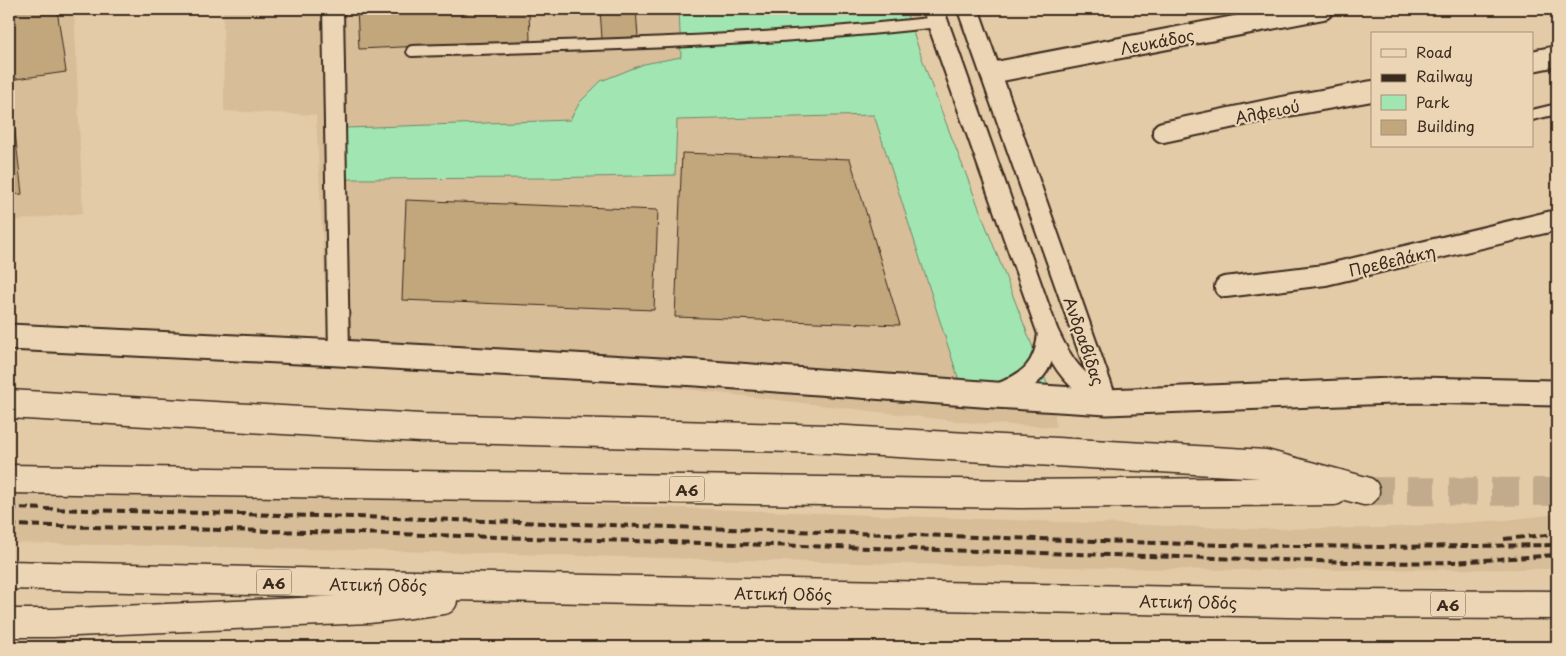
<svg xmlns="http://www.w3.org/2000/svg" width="1566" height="656" font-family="'Playpen Sans',sans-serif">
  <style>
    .built { fill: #d7bd98 }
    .green { fill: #a1e6b2; stroke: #6e8868 }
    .building { fill: #c2a67c; stroke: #3b2a1e }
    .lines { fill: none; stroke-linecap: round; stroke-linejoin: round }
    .motorway-tunnel { stroke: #c2ab8c; stroke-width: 28; stroke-dasharray: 28 14; stroke-linecap: butt }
    .service-casing { stroke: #3b2a1e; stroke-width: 14 }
    .minor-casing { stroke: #3b2a1e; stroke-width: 24 }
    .tertiary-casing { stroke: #3b2a1e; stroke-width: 29 }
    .motorway-casing { stroke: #3b2a1e; stroke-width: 31 }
    .service { stroke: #ecd5b5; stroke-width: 10 }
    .minor { stroke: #ecd5b5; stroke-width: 20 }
    .tertiary { stroke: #ecd5b5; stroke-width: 25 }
    .motorway { stroke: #ecd5b5; stroke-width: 28 }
    .rail { stroke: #3b2a1e; stroke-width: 4; stroke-dasharray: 8 4; stroke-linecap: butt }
    .labels { text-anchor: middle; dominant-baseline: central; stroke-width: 4.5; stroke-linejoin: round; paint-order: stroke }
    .shield { fill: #ecd5b5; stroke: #705d4b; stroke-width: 1 }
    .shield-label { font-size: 15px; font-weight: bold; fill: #3b2a1e }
    .street-label { font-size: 16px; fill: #3b2a1e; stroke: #ecd5b5 }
  </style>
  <rect width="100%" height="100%" fill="#e4cba7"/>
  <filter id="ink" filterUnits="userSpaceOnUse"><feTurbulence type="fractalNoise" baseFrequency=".02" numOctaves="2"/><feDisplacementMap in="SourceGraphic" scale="10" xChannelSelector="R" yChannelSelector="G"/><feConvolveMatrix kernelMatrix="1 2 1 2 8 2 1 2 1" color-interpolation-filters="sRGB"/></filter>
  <g filter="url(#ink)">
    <path class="built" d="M9,9H74L83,213L9,221Z
      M223,9H679L681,57L644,64L580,102L570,120H677L874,115L964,395L1054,402L1056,427L973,423L328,347L316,115L224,111Z
      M9,491L516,502L1257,529L1380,528L1506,520L1557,514V569L1226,570L856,563L317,549L9,543Z"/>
    <path class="green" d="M679,9H905L931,84L1054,402L964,396L874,115L677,120L675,175L548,178L346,179V128L570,120L580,102L601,81L644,64L681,57Z"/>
    <path class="building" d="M9,9H57L66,72L9,80Z
      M357,9H529L530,41L359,49Z
      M600,9H636L638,37L602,39Z
      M13,114L22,194L9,195V115Z
      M682,153L850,159L900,325L675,317Z
      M406,200L658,210L654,310L402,300Z"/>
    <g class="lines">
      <path class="motorway-tunnel" d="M1365,491L1557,492"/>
      <g class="service-casing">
        <path id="service" d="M412,51C587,45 763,42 938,22
          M1532,115L1557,109"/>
      </g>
      <g class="minor-casing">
        <path id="minor" d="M333,9L339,353
          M933,9L1048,333C1064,368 1075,380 1107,402
          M968,9L1107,402
          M1532,61L1557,56
          M991,73L1323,9
          M1163,132L1282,107L1372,91
          M1225,287L1325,275L1557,220
          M996,395C1029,382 1045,370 1048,333"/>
      </g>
      <g class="tertiary-casing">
        <path id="tertiary" d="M9,337L339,353L697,373L995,395L1107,402L1417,390L1557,393"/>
      </g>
      <g class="motorway-casing">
        <path id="motorway" d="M9,404L421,428L829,439L1265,464L1365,491
          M9,479L1020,494L1334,491
          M9,575L539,588L1338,604L1557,605
          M9,623H53L368,609L443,600"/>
      </g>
      <use href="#service" class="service"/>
      <use href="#minor" class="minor"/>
      <use href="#tertiary" class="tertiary"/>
      <use href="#motorway" class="motorway"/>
      <path class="rail" d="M9,508L395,518L1221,545L1384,547L1557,545
        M9,525L395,534L1384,563L1454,562L1557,555
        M1504,539L1557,534"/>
    </g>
  </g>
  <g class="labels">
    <g class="shield">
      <rect x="669.5" y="476.5" width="35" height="25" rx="4"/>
      <rect x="256.5" y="569.5" width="35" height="25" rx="4"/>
      <rect x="1430.5" y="591.5" width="35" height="25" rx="4"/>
    </g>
    <g class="shield-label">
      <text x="687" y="489">Α6</text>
      <text x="274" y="582">Α6</text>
      <text x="1448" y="604">Α6</text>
    </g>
    <g class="street-label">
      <text transform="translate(1157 41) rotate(-11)">Λευκάδος</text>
      <text transform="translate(1267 111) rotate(-11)">Αλφειού</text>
      <text transform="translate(1392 260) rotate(-13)">Πρεβελάκη</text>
      <text transform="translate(1085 341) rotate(71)">Ανδραβίδας</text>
      <text transform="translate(378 584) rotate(1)">Αττική Οδός</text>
      <text transform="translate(783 593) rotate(1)">Αττική Οδός</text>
      <text transform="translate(1188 601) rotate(1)">Αττική Οδός</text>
    </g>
  </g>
  <rect width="1566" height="656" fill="none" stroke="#ecd5b5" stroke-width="30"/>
  <rect x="15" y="15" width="1536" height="626" fill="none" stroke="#3b2a1e" stroke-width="2" filter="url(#ink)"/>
  <rect x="1371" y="32" width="162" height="115" fill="#ecd5b5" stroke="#a59179"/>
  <rect x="1381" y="49" width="25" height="8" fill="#ecd5b5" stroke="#a59179"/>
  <text x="1416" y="58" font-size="15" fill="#3b2a1e">Road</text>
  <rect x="1381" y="74" width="25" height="8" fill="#3b2a1e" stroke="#a59179"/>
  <text x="1416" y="82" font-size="15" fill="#3b2a1e">Railway</text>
  <rect x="1381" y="95" width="25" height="15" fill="#a1e6b2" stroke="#a59179"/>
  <text x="1416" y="108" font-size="15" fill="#3b2a1e">Park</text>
  <rect x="1381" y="120" width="25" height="15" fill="#c2a67c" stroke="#a59179"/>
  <text x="1416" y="132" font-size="15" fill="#3b2a1e">Building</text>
</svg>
